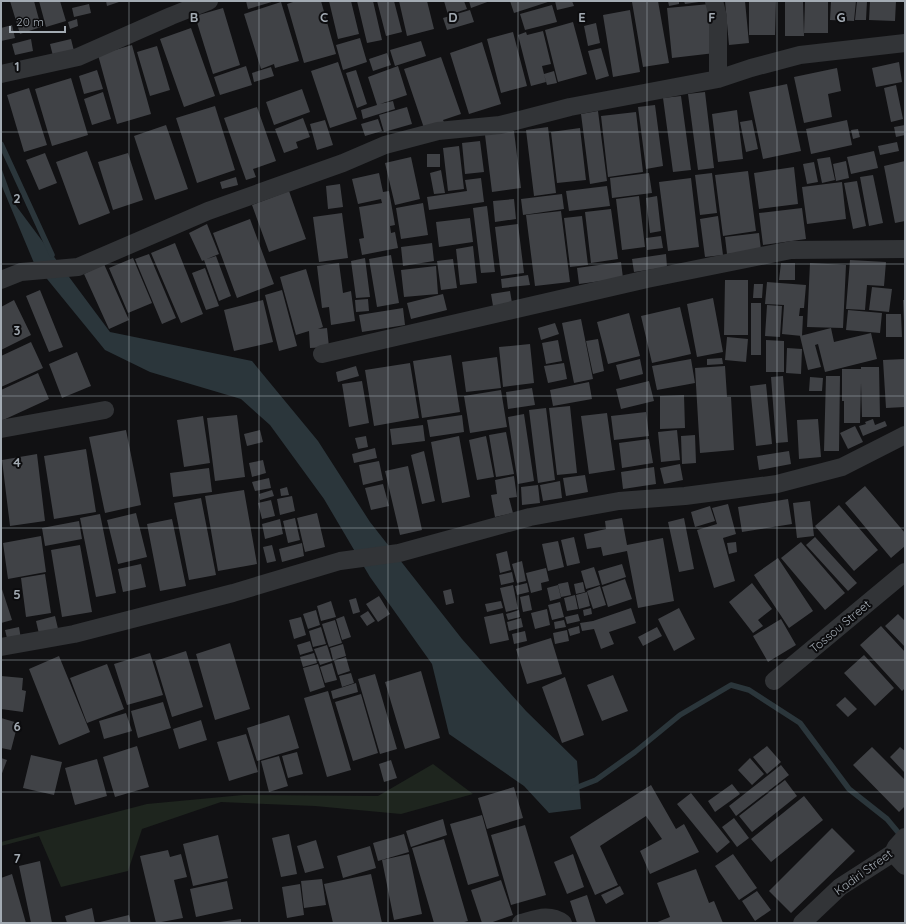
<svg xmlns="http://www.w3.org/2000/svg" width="906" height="924" font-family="Quicksand,sans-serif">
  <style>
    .green { fill: #1e251e }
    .water { fill: #2b363b }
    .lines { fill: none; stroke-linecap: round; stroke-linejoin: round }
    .stream { stroke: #2b363b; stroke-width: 5.5 }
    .building { fill: #404246 }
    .minor { stroke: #323437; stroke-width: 18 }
    .grid { fill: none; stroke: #a3abb3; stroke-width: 1; stroke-opacity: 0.55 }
    .labels { text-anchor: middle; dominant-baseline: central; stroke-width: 4; stroke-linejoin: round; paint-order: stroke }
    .street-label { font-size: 12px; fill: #a3abb3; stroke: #0c0c0e }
    .grid-label { font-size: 13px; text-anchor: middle; font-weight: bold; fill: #a3abb3; stroke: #0c0c0e; stroke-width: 4; stroke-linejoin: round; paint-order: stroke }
  </style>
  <rect width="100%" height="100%" fill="#111113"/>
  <path class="green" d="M433,764L473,794L401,814L315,806L221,802L142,829L128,871L61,887L39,836L1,846V842L147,804L243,795L378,796Z"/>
  <path class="water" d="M1,167L14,203L110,332L252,361L318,441L370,522L462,639L526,711L577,761L581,809L549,813L524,786L449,734L432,664L370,577L324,499L270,425L241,399L150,372L105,350L34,263L1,184Z"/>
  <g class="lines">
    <path class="stream" d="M1,144L52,255
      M573,789L596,780L635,752L680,715L731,685L749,690L800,723L849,789L887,819L902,837"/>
  </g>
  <path class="building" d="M10,1H34L41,27L20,34Z
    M39,1H60L66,21L46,27Z
    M106,1H122L107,6Z
    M246,1H275L248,9Z
    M296,1H321L336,54L304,63L287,4Z
    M329,1H351L359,34L338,39Z
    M357,1H373L382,40L367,43Z
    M377,1H394L402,32L386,36Z
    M399,1H427L434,29L407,36Z
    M444,1H464L467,9L448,15Z
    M469,1H490L471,8Z
    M510,1H551L514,13Z
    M555,1H572L574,6L557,10Z
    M638,1H658L669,63L643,67L632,2Z
    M668,1H679V4L669,6Z
    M684,1H699V2L685,4Z
    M725,1H745L749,43L729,45Z
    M749,1H776L775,35H749Z
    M785,1H803L804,36H785Z
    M805,1H828V33H804Z
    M831,1H856L854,21L830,20Z
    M857,1H867L866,20H855Z
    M870,1H896L895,21L869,20Z
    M281,2L299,61L275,68L274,64L261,69L244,14Z
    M89,4L91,13L74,17L72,8Z
    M710,4L715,53L672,58L667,8Z
    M552,5L557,22L525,30L520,14Z
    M223,8L240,65L213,74L195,16Z
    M470,10L474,22L447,30L443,18Z
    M630,10L640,72L613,77L603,15Z
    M77,19L78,26L70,29L68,22Z
    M573,22L587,74L558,82L545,30Z
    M596,23L600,43L588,46L584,26Z
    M12,25L15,38L1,41V28Z
    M191,28L215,96L184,107L160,39Z
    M543,31L551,64L542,66L546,82L531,86L518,35L526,32L527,35Z
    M513,32L527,86L501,93L487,39Z
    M360,38L367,62L343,70L336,45Z
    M31,39L33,51L15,55L12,44Z
    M71,39L74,51L53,56L50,44Z
    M421,41L426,56L395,66L390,50Z
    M482,42L501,104L469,114L450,53Z
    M132,45L151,114L117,124L98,55Z
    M157,46L170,90L150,96L137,52Z
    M601,48L609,76L596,80L588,51Z
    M387,53L391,65L373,71L369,59Z
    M441,57L461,114L443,120L445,124L425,131L404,69Z
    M338,62L357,119L330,128L311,71Z
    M899,62L902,82L876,87L872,68Z
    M246,66L252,85L220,95L214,77Z
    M398,66L407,95L380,104L393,101L395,109L363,119L361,110L377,105L368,77Z
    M271,67L274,76L254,82L252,73Z
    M837,68L841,91L828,94L832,117L804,123L794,77Z
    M97,70L103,89L84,94L79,76Z
    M356,70L367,104L357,108L346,73Z
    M554,71L557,83L547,85L544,74Z
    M71,78L88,135L52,146L35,89Z
    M787,84L801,151L763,159L749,92Z
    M896,85L903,119L891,122L884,88Z
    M29,88L47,145L24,152L7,95Z
    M302,89L310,112L274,125L266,102Z
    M103,92L111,119L92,125L84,99Z
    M705,92L714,168L698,170L688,94Z
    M681,96L691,170L673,172L663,98Z
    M655,105L663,166L646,169L638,107Z
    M215,106L235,170L197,183L176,118Z
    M257,107L276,161L253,169L256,177L246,180L224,118Z
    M407,107L412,124L384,132L379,115Z
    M737,110L743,159L718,162L712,114Z
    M598,111L607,181L590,184L581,114Z
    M636,112L643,172L608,177L601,116Z
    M303,118L310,137L296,142L298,148L284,153L275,129Z
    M378,119L382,131L365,136L361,124Z
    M325,120L333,145L317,150L310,124Z
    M752,120L758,149L746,152L740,122Z
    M847,120L852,145L811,154L806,129Z
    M166,125L188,189L155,200L134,136Z
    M905,125V135L896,137L894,127Z
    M548,127L556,193L534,196L526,130Z
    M580,128L586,180L557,183L551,132Z
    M858,129L860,137L853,139L851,130Z
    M514,131L521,188L492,192L485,135Z
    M480,141L484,172L465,174L462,143Z
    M897,142L899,151L880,155L878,146Z
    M459,146L464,189L448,191L443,148Z
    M87,151L110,213L79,225L56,162Z
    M874,151L878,168L851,174L847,157Z
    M45,153L57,183L39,190L26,160Z
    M128,153L143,200L113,210L98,162Z
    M427,154H440V167H427Z
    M411,157L420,199L395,205L385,163Z
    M830,157L835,180L822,183L817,159Z
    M846,161L849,178L836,181L833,164Z
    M905,161V221L895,223L884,166Z
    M814,162L818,182L807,184L803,164Z
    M794,167L798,204L759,209L754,173Z
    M441,170L445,193L434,194L430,173Z
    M748,171L756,231L723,236L715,175Z
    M379,173L383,192L389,191L395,225L390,226L391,233L395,232L398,248L362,255L359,239L364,238L359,207L382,203L381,199L358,204L352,179Z
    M649,173L652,193L612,198L610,178Z
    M712,173L717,213L700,215L695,175Z
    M873,175L883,223L869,226L860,177Z
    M236,177L238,185L222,189L220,182Z
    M481,178L484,202L429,210L427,197L467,191L465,180Z
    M691,178L699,247L668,251L659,182Z
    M857,181L866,226L853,229L844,183Z
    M842,182L846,219L807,224L802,187Z
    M340,184L343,207L328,209L326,186Z
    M607,186L610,206L569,211L566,191Z
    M289,191L306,239L269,252L252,205Z
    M562,194L564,209L523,215L521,199Z
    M639,196L645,247L622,250L616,199Z
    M657,196L661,231L650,233L646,198Z
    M514,199L516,219L495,222L493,201Z
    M423,203L428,235L401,239L396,208Z
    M487,206L495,272L481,273L473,208Z
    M802,208L806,239L763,245L759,213Z
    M611,209L618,259L591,263L585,212Z
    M561,211L570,282L535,286L526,215Z
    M342,213L348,258L319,262L313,217Z
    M582,216L588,265L570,267L564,218Z
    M718,216L723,255L705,257L700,219Z
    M470,218L473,242L439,247L436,222Z
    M250,219L274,284L237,298L213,233Z
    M207,224L219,254L202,261L189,233Z
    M518,224L524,273L501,276L495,227Z
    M759,233L761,250L727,254L725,237Z
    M661,236L663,248L647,250L646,238Z
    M175,243L203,314L181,323L151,253Z
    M432,243L434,261L403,266L401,247Z
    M473,246L477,283L460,285L456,249Z
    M149,254L176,318L162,324L135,259Z
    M666,254L667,267L634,272L632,259Z
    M391,255L399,303L377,307L369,259Z
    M216,256L231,296L219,301L204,260Z
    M133,258L152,303L128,313L109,268Z
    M365,258L370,297L356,298L351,261Z
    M453,259L457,288L441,290L437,261Z
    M850,260L886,262L884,286L867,285L865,310L846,309Z
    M621,262L623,278L579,284L577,268Z
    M339,263L343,293L351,291L355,321L331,325L329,307L322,308L317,266Z
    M781,263H795V280H779Z
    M810,263L846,265L843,328L807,327Z
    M104,264L129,320L109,329L84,274Z
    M436,266L438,294L404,297L401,270Z
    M205,268L219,306L206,310L192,273Z
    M306,269L323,327L318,329L327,328L329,347L310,348L309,331L296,335L280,277Z
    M528,275L530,285L502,288L501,279Z
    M725,280H748V335H724Z
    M767,282L806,285L804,308H800L799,316H803L802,336L782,334L784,305L765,304Z
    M754,284H763L762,298H753Z
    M872,287L892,289L889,312L869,310Z
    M40,290L63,347L49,352L26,296Z
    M282,290L297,346L279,351L265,295Z
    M510,291L512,303L493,306L491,294Z
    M443,294L447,310L411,319L407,303Z
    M713,298L723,352L697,357L687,304Z
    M368,299L369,311L356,312L355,300Z
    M14,300L31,335L1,350V307Z
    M263,300L273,342L234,351L224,310Z
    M903,300H905V321L904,322Z
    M751,303H761V355H751Z
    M767,305L782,306L780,337L765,336Z
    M680,307L691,354L652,363L641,316Z
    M403,308L405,325L362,332L359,315Z
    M848,310L882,313L880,333L846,330Z
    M629,313L640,356L608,364L597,322Z
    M886,314H901L902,337H886Z
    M581,319L593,379L574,383L562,323Z
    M555,323L559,334L541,340L538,328Z
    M831,328L834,342L871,333L877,359L825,372L818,344L815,345L821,367L808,370L800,336Z
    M727,337L748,339L746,362L725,360Z
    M598,339L604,371L593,374L586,341Z
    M558,340L562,361L546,364L542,343Z
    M766,340L784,341V372H766Z
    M31,342L43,368L1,387V356Z
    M530,344L534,383L503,387L499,347Z
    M787,348L802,349L801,374L786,373Z
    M77,352L91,386L62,398L49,364Z
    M451,355L460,412L422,418L413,361Z
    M497,357L501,388L466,392L462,362Z
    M722,358L723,364L707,365V359Z
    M640,359L643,374L620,380L616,365Z
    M691,359L695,383L657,390L652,366Z
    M905,359V407L886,408L883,360Z
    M410,363L419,418L374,426L365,370Z
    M564,363L567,379L548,383L544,366Z
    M356,366L359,376L338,382L336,372Z
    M725,366L727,397H731L734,450L700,453L695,368Z
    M861,367H879L880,417H862L861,383L860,423H844V401H842V369H861Z
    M38,373L49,399L1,421V390Z
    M783,376L788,442L776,443L771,377Z
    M826,376H840L839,451H824Z
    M810,377L823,378L822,391H809Z
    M362,381L369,423L349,427L342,384Z
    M649,381L654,401L621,409L616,389Z
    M589,382L592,399L553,406L550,390Z
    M766,384L772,444L756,446L750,386Z
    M532,388L535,405L508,409L506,392Z
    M501,390L507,427L470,433L464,396Z
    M684,395L685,428L660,429V396Z
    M570,406L577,473L557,475L549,408Z
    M546,408L555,480L538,483L529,410Z
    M646,412L649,436L614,440L611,416Z
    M607,413L615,470L589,474L581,416Z
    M524,414L534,481L518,484L508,417Z
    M237,415L245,477L215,481L207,418Z
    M462,415L464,432L430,437L427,420Z
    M203,416L210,463L184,467L177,420Z
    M818,419L821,457L799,459L797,420Z
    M873,419L875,425L885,421L887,426L863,436L859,426L866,424L865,422Z
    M423,425L425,441L392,445L390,429Z
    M855,426L863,442L848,449L840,433Z
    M126,430L141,505L105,513L89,437Z
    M260,430L263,442L247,446L244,434Z
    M677,430L680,460L661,462L658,432Z
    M506,432L514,474L496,477L489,435Z
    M695,435L696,463L682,464L681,436Z
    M366,436L368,447L358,449L355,438Z
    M459,436L470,497L442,503L431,442Z
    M486,436L494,477L477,480L469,440Z
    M649,439L653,463L622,468L619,443Z
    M375,448L377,458L354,463L352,454Z
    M86,449L96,512L54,519L44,456Z
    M424,451L435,501L422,504L411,455Z
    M789,451L791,464L759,470L757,456Z
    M37,454L45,521L10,526L2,460Z
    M263,460L266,473L252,477L249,463Z
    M379,461L383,480L363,485L359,465Z
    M680,464L683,480L664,484L660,468Z
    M408,466L422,530L400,535L385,471Z
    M654,467L656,484L623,489L621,472Z
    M209,468L212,492L173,497L170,473Z
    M585,475L588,492L566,496L563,478Z
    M514,476L517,497L509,498L513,513L495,517L491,495L497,494L495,480Z
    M269,478L271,488L255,491L252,482Z
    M560,481L562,498L543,501L540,485Z
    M383,484L389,506L371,510L365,488Z
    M538,485L540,503L522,505L521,487Z
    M865,486L905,533V546L891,558L845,503Z
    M287,487L289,495L281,496L280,489Z
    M244,490L257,564L218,571L205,496Z
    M272,490L274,496L260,500L259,494Z
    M292,496L295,511L280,515L277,499Z
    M201,498L216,575L189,580L174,503Z
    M788,499L792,524L742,532L738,507Z
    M271,500L275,516L262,519L258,503Z
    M810,501L814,536L797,538L793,503Z
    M728,504L736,534L723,538L735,581L714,588L697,530L717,524L712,508Z
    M839,505L878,550L854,571L815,526Z
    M710,506L715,521L695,527L691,512Z
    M136,513L147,557L118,564L107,520Z
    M317,513L325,547L305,552L297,518Z
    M100,514L116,593L96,597L80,518Z
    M295,518L300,540L288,543L283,521Z
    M622,518L627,545L663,538L674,601L638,608L627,551L603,556L601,547L587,549L584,534L606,529L605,521Z
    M684,518L694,569L679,572L668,522Z
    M172,519L186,586L160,591L147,524Z
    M280,519L283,534L265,539L262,524Z
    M79,521L82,539L45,546L42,528Z
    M41,536L46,572L8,579L3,543Z
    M574,537L580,563L567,566L561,540Z
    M815,537L857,583L848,591L806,545Z
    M558,541L564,567L548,571L542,544Z
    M736,542L737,552L729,554L727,543Z
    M801,542L845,593L825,610L781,558Z
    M302,543L304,556L282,562L279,549Z
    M80,545L92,612L62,617L51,550Z
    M272,545L276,561L267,563L263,547Z
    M507,551L511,570L500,573L496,554Z
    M778,558L813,611L789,628L754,575Z
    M522,561L526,581L517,583L512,564Z
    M141,564L146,587L123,592L118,569Z
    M622,564L626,577L602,585L598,571Z
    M594,567L600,585L586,589L581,571Z
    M546,568L549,581L541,583L542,590L531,593L526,573Z
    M512,572L514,582L501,585L499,575Z
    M45,574L51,613L26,617L21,578Z
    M625,579L632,599L608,607L602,587Z
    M568,582L571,595L561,597L558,584Z
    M583,582L585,592L576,594L574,584Z
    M527,583L529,592L517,595L515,586Z
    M752,583L772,609L758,620L763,626L753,633L729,602Z
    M513,585L518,609L506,612L500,588Z
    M558,585L561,598L550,601L547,588Z
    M1,586L12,620L1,623Z
    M600,586L606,605L593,609L587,591Z
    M451,589L454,603L446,605L443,591Z
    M587,592L590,606L579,609L576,595Z
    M529,595L532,610L523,612L520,597Z
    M575,595L578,609L567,611L564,598Z
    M379,596L390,614L378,622L366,604Z
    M356,598L360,612L353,614L349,600Z
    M331,601L336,617L321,621L317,606Z
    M501,601L503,608L487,612L485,604Z
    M560,602L564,617L552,620L548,605Z
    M591,608L592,614L584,616L583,610Z
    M631,608L636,623L609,632L614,644L601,649L594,629L582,631L580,623L593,621Z
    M679,608L695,639L674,651L658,619Z
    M547,609L550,625L535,629L531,613Z
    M316,610L320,625L308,629L303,614Z
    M519,610L520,617L508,620L506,614Z
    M368,611L375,621L367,626L360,616Z
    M503,613L509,640L490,644L484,617Z
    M578,614L580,621L567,624L565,617Z
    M898,614L905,621V647L885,626Z
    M55,616L59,633L40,638L36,621Z
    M344,616L351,637L342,640L336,619Z
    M301,617L306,635L294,639L289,620Z
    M521,618L523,627L509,631L507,622Z
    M781,619L796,645L768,662L753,636Z
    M335,620L342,643L329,647L322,624Z
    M564,620L566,627L555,629L554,622Z
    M579,626L580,633L570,636L568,629Z
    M881,626L905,652V688L902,691L860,645Z
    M19,627L21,639L8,642L5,630Z
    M321,627L326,644L313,647L309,631Z
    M657,627L662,636L643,646L638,637Z
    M567,630L569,641L555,644L553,633Z
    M525,631L527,641L514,644L512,634Z
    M551,638L562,674L527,684L516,649Z
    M310,641L313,651L300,655L297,645Z
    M230,643L250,709L215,720L196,654Z
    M343,644L346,656L333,660L330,648Z
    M327,645L332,661L320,665L314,649Z
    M186,651L203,707L172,717L155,661Z
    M150,653L163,695L127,705L114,664Z
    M314,653L317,663L303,667L300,657Z
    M864,655L894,688L875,706L844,673Z
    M59,656L90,732L59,745L29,669Z
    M346,657L350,671L338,675L334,661Z
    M332,663L337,680L325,683L320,667Z
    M107,664L124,709L87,723L70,678Z
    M318,664L325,687L310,692L303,668Z
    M421,671L440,738L405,749L385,682Z
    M351,673L354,683L342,687L339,676Z
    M375,674L397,749L380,754L358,679Z
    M613,675L628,711L602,721L587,685Z
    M1,676L23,678L22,690L26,691L23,712L1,709Z
    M565,677L584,735L562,743L542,687Z
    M356,683L358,692L333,699L331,691Z
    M328,691L351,770L327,777L304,698Z
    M361,694L378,753L353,761L335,702Z
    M845,697L857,709L848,717L836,705Z
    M163,702L171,728L138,738L131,711Z
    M126,713L132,731L104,739L99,721Z
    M289,715L299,748L257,761L247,728Z
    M1,718L18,723L11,750L1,748Z
    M201,720L207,740L179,749L173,729Z
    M246,734L258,772L229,781L217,742Z
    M137,746L149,787L115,797L103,757Z
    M767,746L781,762L767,774L753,757Z
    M872,747L905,780V806L899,812L853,765Z
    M900,747L905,751V773L890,757Z
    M297,752L303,774L288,778L282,756Z
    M31,755L62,762L54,795L23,788Z
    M279,756L288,786L269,792L261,761Z
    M1,758L7,760L1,776Z
    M750,758L764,774L752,785L738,770Z
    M97,759L107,796L75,805L65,768Z
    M391,760L397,778L384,782L379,764Z
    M781,765L789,775L736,816L729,806Z
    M785,780L797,796L752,832L739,816Z
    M732,784L740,794L715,812L708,801Z
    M651,785L676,829L684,824L699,852L650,874L640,851L662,839L646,816L600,846L618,885L595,895L570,837Z
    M514,787L523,818L487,829L478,798Z
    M691,793L730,842L717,853L677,804Z
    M804,796L823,820L771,862L751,839Z
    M482,815L499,876L468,885L450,824Z
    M734,818L749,838L737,847L722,827Z
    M443,819L447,835L411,847L406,831Z
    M525,825L546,895L511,905L491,835Z
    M832,828L855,851L791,913L769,891Z
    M289,834L297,874L281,877L272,838Z
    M404,834L409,852L378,861L373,843Z
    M218,835L228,878L193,886L183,844Z
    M444,839L468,921L461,923H434L412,848Z
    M316,840L324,868L305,873L297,846Z
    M370,846L376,868L343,878L337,856Z
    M168,850L170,857L181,854L187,877L174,880L183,918L156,923L140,856Z
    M409,854L422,914L394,920L382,860Z
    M573,854L584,887L567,894L554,862Z
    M733,854L757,888L739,900L715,866Z
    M40,861L52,923H31L19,866Z
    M696,869L709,903L714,901L723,923H655L670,917L657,883Z
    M12,874L26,923H1V878Z
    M371,874L382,923H333L324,884Z
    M322,879L326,905L304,908L301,881Z
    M501,880L513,915L490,923H482L471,890Z
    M227,881L233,909L196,917L190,889Z
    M300,884L304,915L287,918L282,887Z
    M620,886L624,894L606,904L601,895Z
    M757,891L771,910L755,921L742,901Z
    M587,895L596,923H577L570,901Z
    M92,908L95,923H67L65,916Z
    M129,915L131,923H100V922Z
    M241,919V923H220V922Z"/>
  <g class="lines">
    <path class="minor" d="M714,1L718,17V79
      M1,74L78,57L171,16L209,1
      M1,280L21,272L78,267L208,211L343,163L385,145L438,131L500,125L570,107L718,79L751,68L800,55L905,43
      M322,354L647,279L791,250L905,249
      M1,429L105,410
      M1,647L74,634L233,593L340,561L399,553L530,517L619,501L685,496L777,484L842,467L905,435
      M774,681L905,572
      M893,853L905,866
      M521,923C536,919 549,913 563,923
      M802,923L840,887L893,853L896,847L905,837"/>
  </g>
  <path class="grid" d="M129,1V923M259,1V923M388,1V923M518,1V923M647,1V923M777,1V923M1,132H905M1,264H905M1,396H905M1,528H905M1,660H905M1,792H905"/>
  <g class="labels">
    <g class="street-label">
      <text transform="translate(840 626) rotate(-40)">Tossou Street</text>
      <text transform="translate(863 872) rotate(-36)">Kadiri Street</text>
    </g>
  </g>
  <g class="grid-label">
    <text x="194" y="22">B</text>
    <text x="324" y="22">C</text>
    <text x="453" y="22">D</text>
    <text x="582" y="22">E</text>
    <text x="712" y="22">F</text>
    <text x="841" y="22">G</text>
    <text x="17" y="71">1</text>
    <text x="17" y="203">2</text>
    <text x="17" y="335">3</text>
    <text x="17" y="467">4</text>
    <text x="17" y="599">5</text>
    <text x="17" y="731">6</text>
    <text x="17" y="863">7</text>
  </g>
  <rect width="906" height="924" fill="none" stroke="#a3abb3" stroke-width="4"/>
  <path d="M10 26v6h55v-6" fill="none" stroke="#a3abb3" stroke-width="2"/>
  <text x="16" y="26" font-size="12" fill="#a3abb3" stroke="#0c0c0e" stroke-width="3" paint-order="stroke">20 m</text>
</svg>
